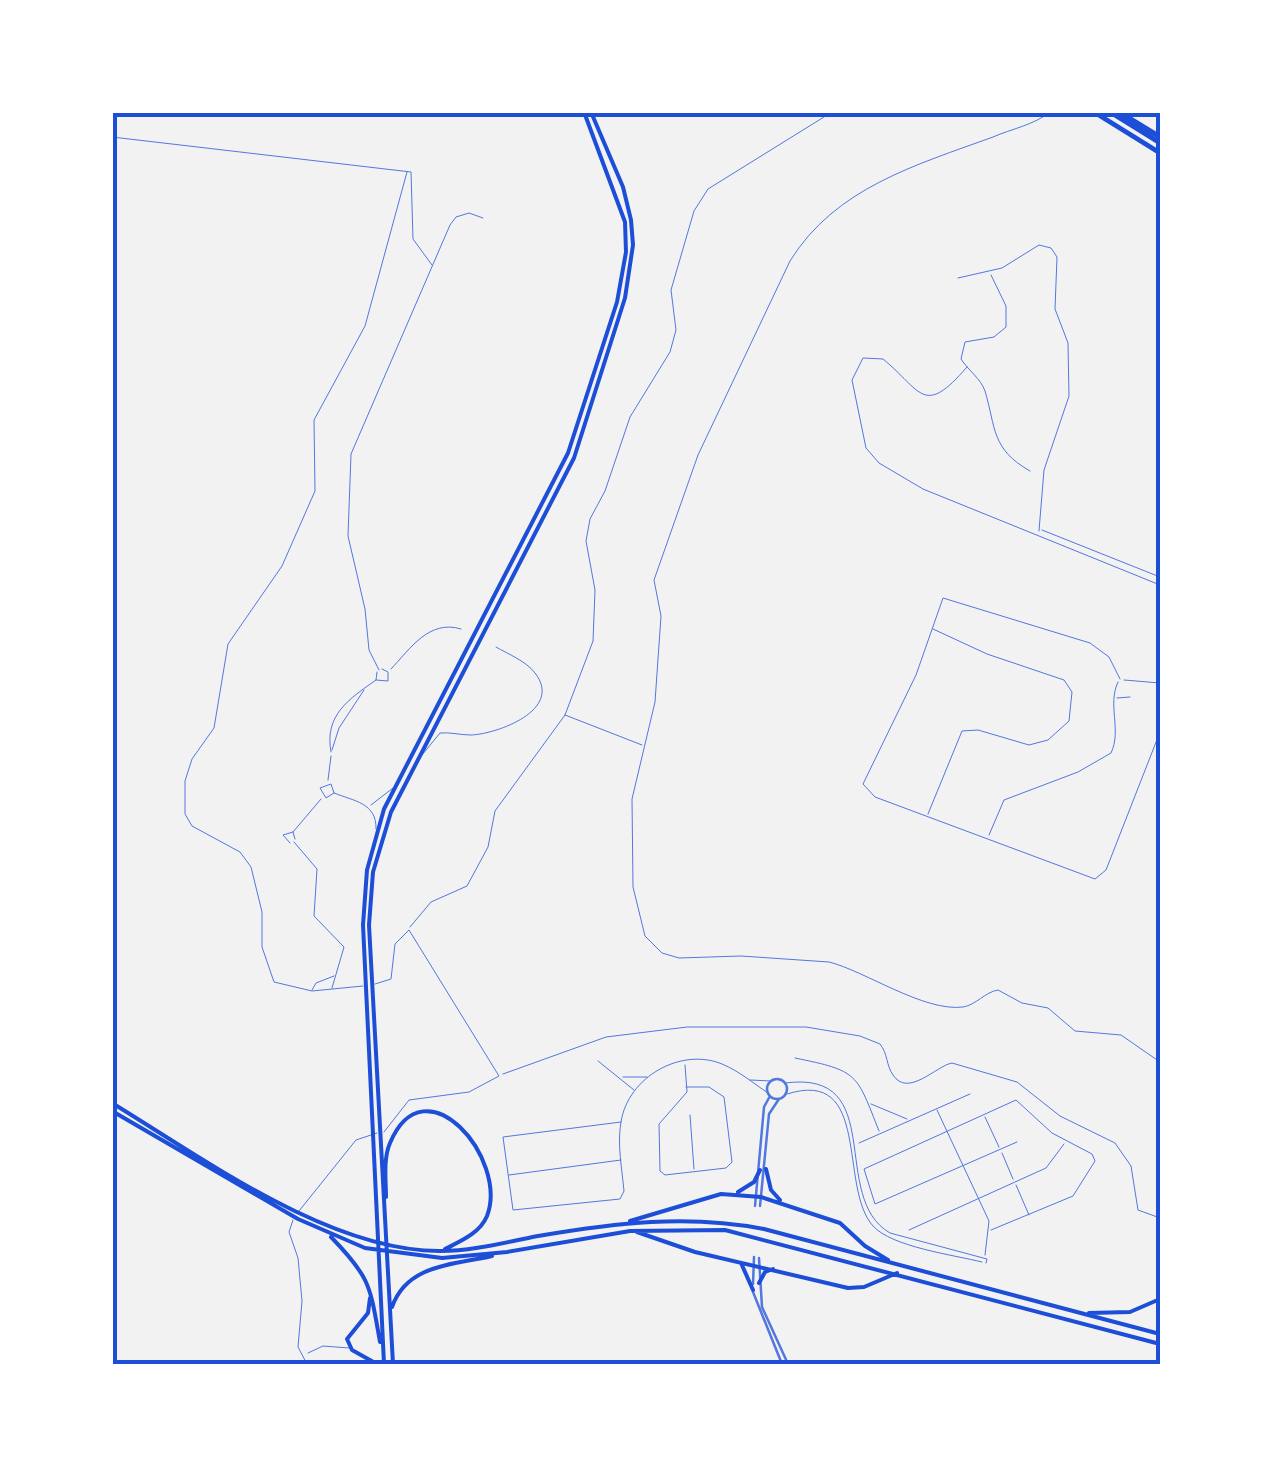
<svg xmlns="http://www.w3.org/2000/svg" width="1273" height="1477" font-family="'Fira Sans',sans-serif">
  <style>
    .lines { fill: none; stroke-linecap: round; stroke-linejoin: round }
    .minor { stroke: #5277de; stroke-width: 1 }
    .tertiary { stroke: #5277de; stroke-width: 2.5 }
    .primary { stroke: #1d4ed8; stroke-width: 4 }
    .motorway { stroke: #1d4ed8; stroke-width: 5 }
    .neatline { fill: none; stroke: #1d4ed8; stroke-width: 4 }
  </style>
  <rect width="100%" height="100%" fill="#f2f2f2"/>
  <g class="lines">
    <path class="minor" d="M1050,112C1034,125 1011,129 993,137C916,165 835,188 790,261L698,455L654,580L661,616L655,702L632,799L633,887L645,936L662,953L679,958L741,956L829,962C865,971 924,1012 963,1007C976,1005 985,992 998,990L1022,1003L1048,1008L1075,1031L1121,1035L1160,1062
      M112,137L411,172L413,239L432,265
      M991,275L1006,306V327L994,337L965,342L961,359C968,370 981,379 985,391C996,428 991,449 1030,471
      M958,278L1002,268L1039,245L1051,248L1057,257L1055,309L1068,343L1069,396L1044,470L1039,531
      M967,367C923,418 922,391 883,359L863,358L852,380L866,448L879,463L923,489L1160,585
      M1042,530L1160,577
      M391,669C410,649 429,619 461,629
      M379,670L369,650L365,609L348,536L351,454L450,225L456,217L469,213L483,218
      M1120,679L1109,657L1090,643L943,598L916,675L863,784L875,797L1095,879L1106,870L1160,732
      M376,680L388,681V672L382,669
      M1124,680L1160,683
      M1117,698L1130,697
      M565,715L642,745
      M332,750L339,728L364,690
      M331,752C324,715 349,699 376,680L377,672
      M422,755L440,733C450,732 460,735 471,735C497,734 564,710 535,673C526,661 508,654 496,647
      M328,780L331,756
      M334,793L326,798L320,788L331,784L334,793C354,801 377,803 376,829
      M371,805L393,788
      M928,814L962,731L978,730L1029,745L1048,740L1069,721L1072,692L1064,680L987,654L933,629
      M293,832L295,839
      M989,835L1004,800L1078,772L1111,753C1122,730 1107,705 1118,682
      M294,842L317,869L314,916L344,947L332,988
      M290,843L283,835L293,832L321,799
      M410,927L431,902L467,886L488,847L495,811L565,715L593,641L595,590L586,541L590,519L605,491L630,417L670,352L676,330L671,290L694,211L708,189L832,112
      M375,984L391,979L395,944L409,930L499,1076L469,1092L409,1100L384,1132
      M363,986L312,991L274,982L262,947V912L251,867L240,852L192,826L185,814V781L192,759L214,728L228,644L282,566L315,491L314,420L365,326L407,172
      M312,990L316,983L334,976
      M795,1058C859,1071 856,1073 879,1131
      M598,1061L634,1090
      M685,1065L687,1092L659,1124L660,1171L665,1175L726,1168L732,1162L724,1097L709,1087H686
      M503,1074L606,1037L687,1027H806L860,1036L880,1044C888,1054 886,1065 893,1075C908,1098 936,1066 952,1063L1017,1082L1060,1116L1115,1143L1131,1166L1138,1210L1160,1218
      M623,1077H647
      M750,1080L771,1081
      M785,1083C889,1069 828,1197 890,1233L987,1259L986,1263
      M787,1094C872,1067 838,1187 873,1226C892,1247 954,1255 982,1262
      M871,1104L907,1119
      M937,1110L989,1221L985,1255
      M690,1115L694,1169
      M985,1117L999,1147
      M621,1122L503,1137L513,1210L620,1199L624,1191C622,1169 617,1144 621,1122C628,1077 681,1047 722,1064C739,1071 753,1083 768,1093
      M859,1143L970,1094
      M1002,1153L1013,1179
      M509,1175L621,1160
      M1016,1185L1029,1215
      M299,1211L356,1140L377,1133
      M293,1220L289,1232L298,1258L302,1301L298,1347L307,1364
      M909,1230L1046,1168L1064,1144
      M991,1230L1073,1196L1095,1161L1092,1154L1052,1133L1016,1100L864,1169L875,1204L1017,1142
      M308,1353L323,1346L349,1348"/>
    <path class="tertiary" d="M767 1089a10 10 0 1 1 20 0a10 10 0 1 1-20 0Z
      M755,1206L764,1107L770,1096
      M760,1206L769,1114L779,1099
      M759,1258L762,1307L788,1364
      M753,1284L754,1257
      M753,1292L782,1364"/>
    <path class="primary" d="M112,1103C204,1159 331,1252 441,1251C473,1251 506,1242 538,1236C615,1223 687,1214 764,1229L1160,1334
      M112,1111L298,1219L365,1248L442,1258L507,1252L630,1231L725,1230L1160,1344
      M766,1169L771,1190L780,1200
      M738,1192L754,1182L760,1170
      M386,1197C386,1181 383,1159 390,1143C425,1060 509,1159 487,1216C480,1233 461,1241 445,1249
      M630,1221L721,1194L761,1197L840,1223L865,1246L888,1260
      M637,1232L695,1252L848,1288L864,1287L897,1273
      M331,1237C371,1278 370,1286 380,1342
      M741,1263L753,1290
      M759,1283L765,1272L773,1269
      M370,1298L368,1313L347,1339L352,1350L377,1364
      M392,1307C407,1264 453,1265 492,1256
      M1089,1313L1130,1312L1160,1299
      M384,1364L363,925L367,870L384,809L568,453L617,302L626,252L625,222L584,112
      M393,1364L369,925L373,872L391,812L574,458L625,298L633,245L631,220L623,187L591,112"/>
    <path class="motorway" d="M1094,112L1160,153
      M1110,112L1160,143
      M1119,112L1160,137"/>
  </g>
  <rect width="1273" height="1477" fill="none" stroke="#ffffff" stroke-width="230"/>
  <rect x="115" y="115" width="1043" height="1247" class="neatline"/>
</svg>
